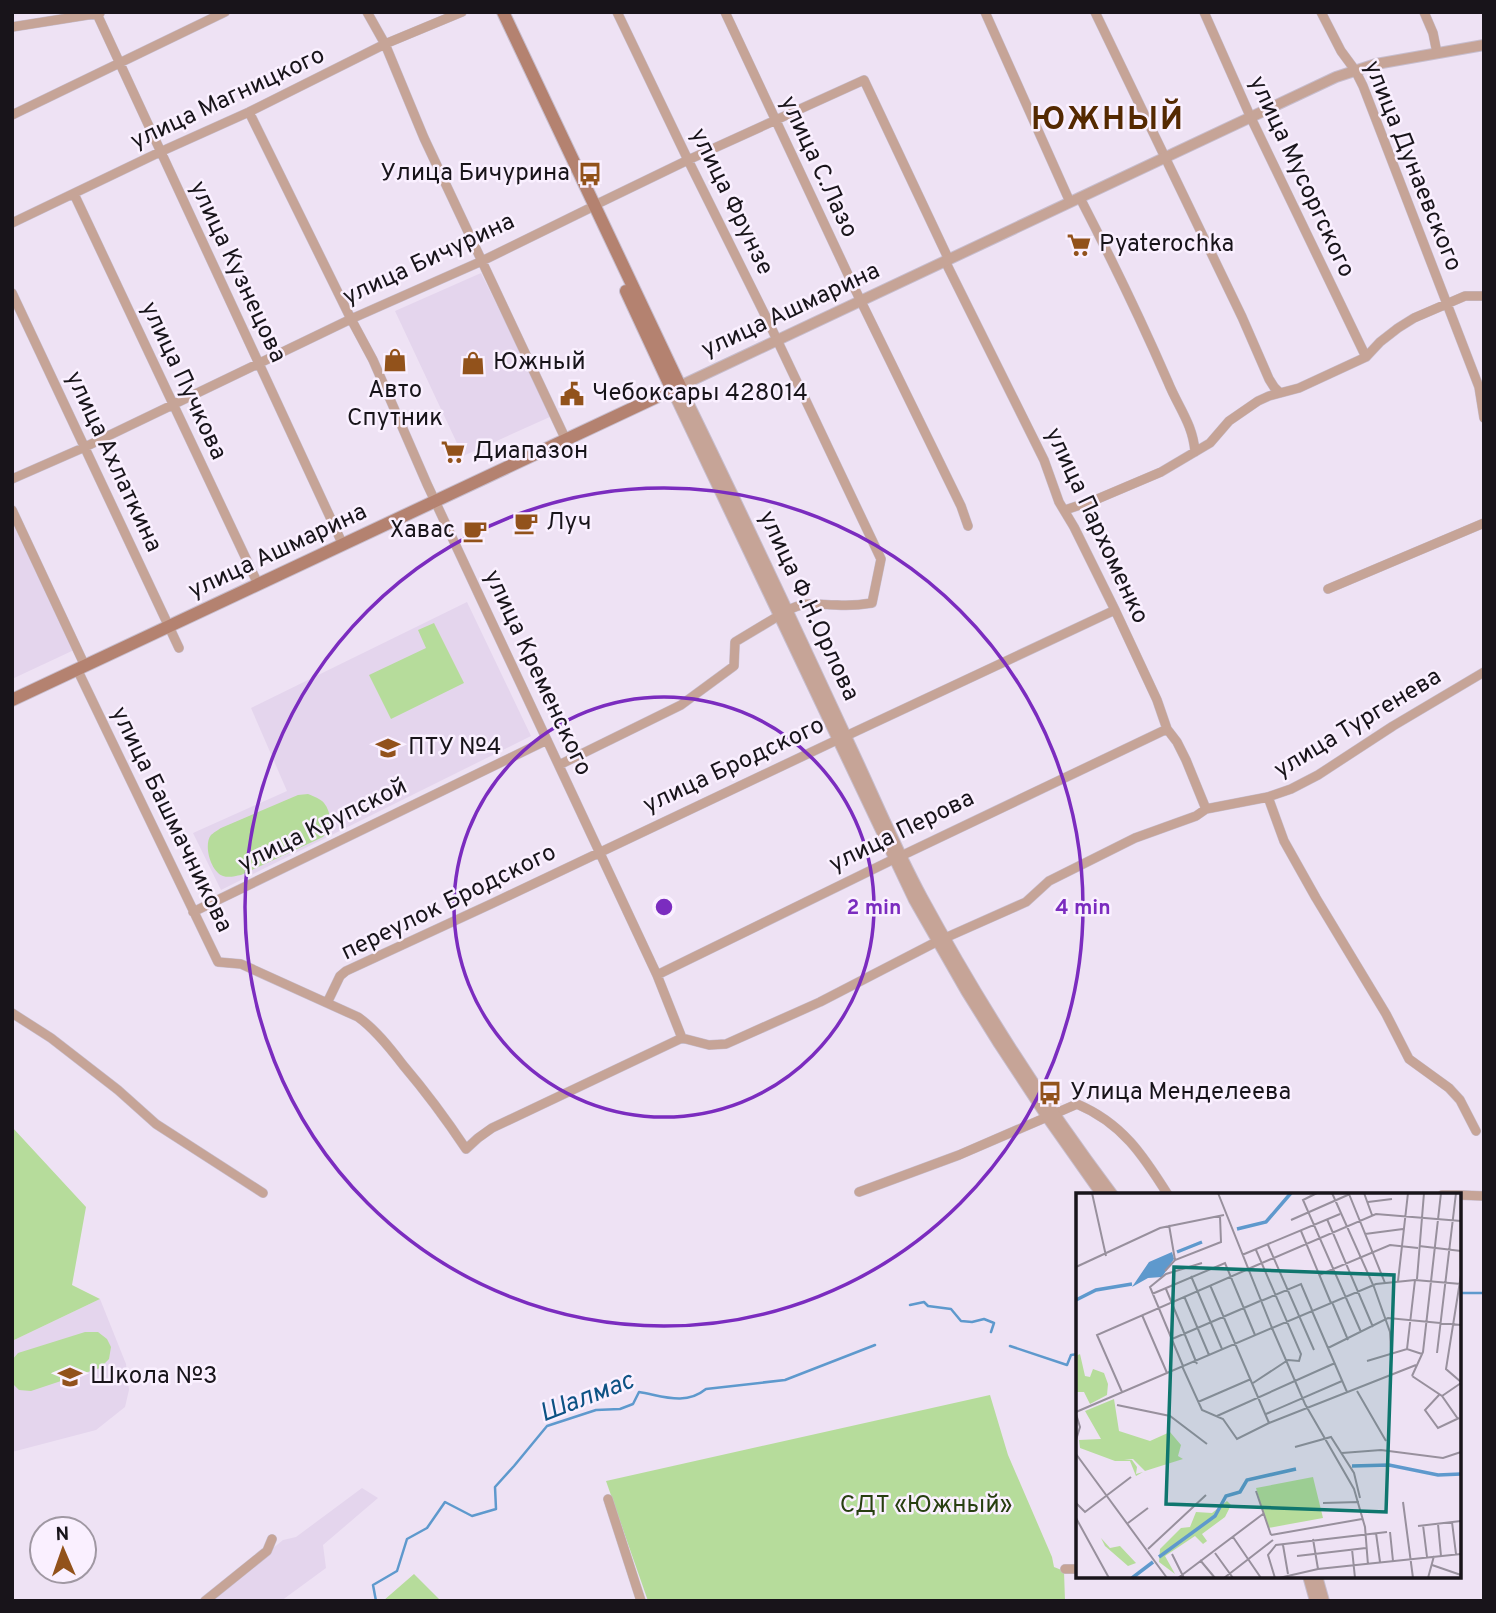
<svg xmlns="http://www.w3.org/2000/svg" width="1496" height="1613" font-family="Overpass,sans-serif">
  <style>
    .built { fill: #e4d5ed }
    .green { fill: #b6dc9b }
    .lines { fill: none; stroke-linecap: round; stroke-linejoin: round }
    .stream { stroke: #5e99cd; stroke-width: 2.5 }
    .minor-casing { stroke: #c7bdcd; stroke-width: 10 }
    .tertiary-casing { stroke: #c7bdcd; stroke-width: 12 }
    .secondary-casing { stroke: #c7bdcd; stroke-width: 14 }
    .minor { stroke: #c6a497; stroke-width: 9 }
    .tertiary { stroke: #c6a497; stroke-width: 10 }
    .secondary { stroke: #b48270; stroke-width: 12 }
    .ring { fill: none; stroke: #7b2cbf; stroke-width: 3.5 }
    .labels { text-anchor: middle; dominant-baseline: central; stroke-width: 5; stroke-linejoin: round; paint-order: stroke }
    .street-label { font-size: 24px; fill: #18141a; stroke: #faf0ff }
    .poi-label { font-size: 24px; fill: #18141a; stroke: #faf0ff; text-anchor: start }
    .park-label { font-size: 24px; fill: #273f10; stroke: #faf0ff }
    .water-label { font-size: 26px; font-style: italic; fill: #0d5284; stroke: #faf0ff }
    .district-label { font-size: 32px; font-weight: bold; letter-spacing: 2px; fill: #542901; stroke: #faf0ff }
    .inset-river { fill: none; stroke: #5e99cd; stroke-width: 3.5 }
    .inset-road { fill: none; stroke: #98909d; stroke-width: 2 }
    .view { fill: #0f766e; fill-opacity: 0.15; stroke: #0f766e; stroke-width: 3.5 }
    .inset-edge { fill: none; stroke: #18141a; stroke-width: 3.5 }
    .centre { fill: #7b2cbf; stroke: #faf0ff; stroke-width: 3.5 }
    .ring-label { font-size: 21px; text-anchor: middle; font-weight: bold; fill: #7b2cbf; stroke: #faf0ff; stroke-width: 5; stroke-linejoin: round; paint-order: stroke }
  </style>
  <rect width="100%" height="100%" fill="#eee2f4"/>
  <path class="built" d="M481,273L552,416L463,456L395,311Z
    M12,522L74,650L12,679Z
    M467,602L531,736L221,890L193,833L287,791L251,708Z
    M100,1299L126,1364L129,1390L125,1407L96,1430L12,1452V1341Z
    M362,1488L378,1498L323,1545L326,1568L281,1601H208L283,1540L296,1537Z"/>
  <path class="green" d="M434,623L464,683L391,719L369,675L426,648L418,630Z
    M308,794C313,796 321,799 324,803C332,813 332,828 323,837L241,875C235,876 229,878 223,876C211,872 203,845 211,835C212,834 219,829 221,828L298,795Z
    M12,1127L86,1207L72,1285L100,1299L12,1341Z
    M85,1332H98L107,1339L111,1347L109,1359L100,1368L31,1391L19,1390L12,1383V1360L18,1353Z
    M990,1395L1008,1455L1052,1557L1054,1567L1064,1571L1065,1601H648L606,1481Z
    M414,1574L440,1600L383,1601Z"/>
  <g class="lines">
    <path class="stream" d="M1459,1293H1484
      M910,1305L924,1302L928,1306L951,1309L961,1321L972,1322L984,1319L994,1323L991,1332
      M1010,1346L1067,1365L1071,1355L1078,1354
      M376,1601L373,1585L397,1571L407,1539L427,1528L445,1502L472,1516L496,1509L495,1487L514,1466L547,1426L596,1410L620,1409L633,1404L639,1392C663,1396 685,1406 706,1389L785,1380L875,1345"/>
    <g class="minor-casing">
      <path id="minor" d="M367,12L385,44L424,138L566,440
        M617,12L688,160L769,323L881,559L872,603C860,605 849,606 837,605C817,605 806,600 787,611
        M725,12L852,283L961,506L968,526
        M985,12L1070,202
        M1095,12L1242,317L1269,379L1274,387L1280,393
        M1204,12L1251,118L1366,357
        M1321,12L1341,51L1355,70L1363,86L1479,387L1484,418
        M1424,12L1433,33L1437,53
        M97,14L343,545
        M12,27L100,13
        M249,112L351,319L373,360L427,484L657,975L682,1038
        M12,115L225,12
        M74,194L258,584
        M1080,198C1111,258 1141,320 1168,382C1178,407 1193,424 1195,452
        M595,205L688,160L864,80L949,260
        M12,223L160,152L249,112L385,44L462,12
        M945,261L1044,460L1059,502L1074,527L1115,610L1157,700L1167,729L1177,742L1186,760L1206,809
        M12,293L179,648
        M12,479L85,447L351,319L482,261L588,209
        M12,510L85,666
        M1065,510L1095,500L1161,472L1210,443L1229,421L1258,401L1269,396L1299,388L1366,357L1380,342L1398,328L1414,318L1465,296H1484
        M1328,589L1484,523
        M77,669L218,962L241,964L358,1017C375,1029 390,1048 403,1065C426,1092 446,1119 466,1149L478,1138L492,1128L682,1038
        M846,736L1115,610
        M559,765L681,705L734,666L735,642L780,615
        M1268,797L1284,841L1316,898L1386,1014L1409,1059L1449,1088L1460,1100L1476,1131
        M901,856L1167,729
        M193,912L547,740
        M945,938L1026,902L1049,881L1135,838L1196,816L1206,809L1268,797L1291,789L1318,775L1393,726L1484,672
        M657,975L894,859
        M327,1003L340,976L346,971L491,904L839,739
        M12,1013L51,1038L118,1090L156,1124L263,1193
        M682,1038L709,1045L726,1044L820,1002L938,941
        M1054,1114L1077,1104C1122,1123 1143,1155 1168,1195
        M859,1192L959,1155L1047,1117
        M1442,1195H1457
        M1459,1195L1484,1196
        M608,1499L641,1601
        M1065,1569H1078
        M205,1601L267,1551L272,1539"/>
    </g>
    <g class="tertiary-casing">
      <path id="tertiary" d="M672,390L914,900L966,991L999,1044L1047,1117L1102,1195
        M1113,1195C1042,1101 978,1000 922,897C896,849 875,798 852,749C796,628 739,506 680,386L1336,77L1376,64L1484,45
        M1308,1576L1315,1601
        M1317,1576L1324,1601"/>
    </g>
    <g class="secondary-casing">
      <path id="secondary" d="M626,291L672,390
        M12,700L680,386L503,12"/>
    </g>
    <use href="#minor" class="minor"/>
    <use href="#tertiary" class="tertiary"/>
    <use href="#secondary" class="secondary"/>
  </g>
  <g class="ring">
    <circle cx="664" cy="907" r="210"/>
    <circle cx="664" cy="907" r="419"/>
  </g>
  <defs>
    <g id="bus-bare" transform="scale(1.89)"><path d="M-5-6H5V4H4V6H2V4H-2V6H-4V4H-5ZM-3.5-4V0h7V-4ZM-3.5 1.2v1.5H-2V1.2ZM2 1.2v1.5H3.5V1.2Z" fill="#92521b" stroke="#faf0ff" stroke-width="2.5" paint-order="stroke"/></g>
    <g id="supermarket-bare" transform="scale(1.89)"><path d="M-6-5.5h2.5l.6 2H6L4.5 2H-2.5L-4.4-4H-6ZM-1.5 3.2a1.3 1.3 0 1 0 .1 0ZM3 3.2a1.3 1.3 0 1 0 .1 0Z" fill="#92521b" stroke="#faf0ff" stroke-width="2.5" paint-order="stroke"/></g>
    <g id="shop-bare" transform="scale(1.89)"><path d="M-5-2.5h2.3a2.7 3.5 0 0 1 5.4 0H5L5.5 6h-11ZM-1.5-2.5h3a1.5 2.3 0 0 0-3 0Z" fill="#92521b" stroke="#faf0ff" stroke-width="2.5" paint-order="stroke"/></g>
    <g id="civic-bare" transform="scale(1.89)"><path d="M-.6-6.5H3V-4.5H.6V-3L4-1V1h2V6H-6V1h2V-1L-.6-3ZM-1.2 2.5V6h2.4V2.5Z" fill="#92521b" stroke="#faf0ff" stroke-width="2.5" paint-order="stroke"/></g>
    <g id="cafe-bare" transform="scale(1.89)"><path d="M-5.5-4.5H6V0H3Q3 3.5 0 3.5H-2.5Q-5.5 3.5-5.5 0ZM3-3.2v2h1.7v-2ZM-6 4.5H4V6H-6Z" fill="#92521b" stroke="#faf0ff" stroke-width="2.5" paint-order="stroke"/></g>
    <g id="university-bare" transform="scale(1.89)"><path d="M0-5L7-2L0 1L-7-2ZM-4 1L0 2.5L4 1V4Q0 6-4 4Z" fill="#92521b" stroke="#faf0ff" stroke-width="2.5" paint-order="stroke"/></g>
    <g id="school-bare" transform="scale(1.89)"><path d="M0-5L7-2L0 1L-7-2ZM-4 1L0 2.5L4 1V4Q0 6-4 4Z" fill="#92521b" stroke="#faf0ff" stroke-width="2.5" paint-order="stroke"/></g>
  </defs>
  <g fill-rule="evenodd">
    <use href="#bus-bare" x="590" y="174"/>
    <use href="#supermarket-bare" x="1079" y="245"/>
    <use href="#shop-bare" x="395" y="360"/>
    <use href="#shop-bare" x="473" y="363"/>
    <use href="#civic-bare" x="572" y="394"/>
    <use href="#supermarket-bare" x="453" y="452"/>
    <use href="#cafe-bare" x="526" y="523"/>
    <use href="#cafe-bare" x="475" y="531"/>
    <use href="#university-bare" x="388" y="748"/>
    <use href="#bus-bare" x="1050" y="1093"/>
    <use href="#school-bare" x="70" y="1377"/>
  </g>
  <g class="labels">
    <g class="street-label">
      <text transform="translate(228 99) rotate(-25)">улица Магницкого</text>
      <text transform="translate(1412 166) rotate(68)">улица Дунаевского</text>
      <text transform="translate(818 167) rotate(65)">улица С.Лазо</text>
      <text transform="translate(1301 177) rotate(65)">улица Мусоргского</text>
      <text transform="translate(731 202) rotate(64)">улица Фрунзе</text>
      <text transform="translate(429 260) rotate(-25)">улица Бичурина</text>
      <text transform="translate(237 272) rotate(65)">улица Кузнецова</text>
      <text transform="translate(791 311) rotate(-25)">улица Ашмарина</text>
      <text transform="translate(183 381) rotate(65)">улица Пучкова</text>
      <text transform="translate(113 462) rotate(65)">улица Ахлаткина</text>
      <text transform="translate(1096 526) rotate(65)">улица Пархоменко</text>
      <text transform="translate(278 552) rotate(-25)">улица Ашмарина</text>
      <text transform="translate(808 606) rotate(65)">улица Ф.Н.Орлова</text>
      <text transform="translate(537 673) rotate(65)">улица Кременского</text>
      <text transform="translate(1358 724) rotate(-31)">улица Тургенева</text>
      <text transform="translate(734 766) rotate(-25)">улица Бродского</text>
      <text transform="translate(171 820) rotate(64)">улица Башмачникова</text>
      <text transform="translate(323 826) rotate(-26)">улица Крупской</text>
      <text transform="translate(902 832) rotate(-26)">улица Перова</text>
      <text transform="translate(449 903) rotate(-26)">переулок Бродского</text>
    </g>
    <g class="poi-label">
      <text x="570" y="174" text-anchor="end">Улица Бичурина</text>
      <text x="1099" y="245">Pyaterochka</text>
      <text x="493" y="363">Южный</text>
      <text x="395" y="391" text-anchor="middle">Авто<tspan x="395" dy="28">Спутник</tspan></text>
      <text x="592" y="394">Чебоксары 428014</text>
      <text x="473" y="452">Диапазон</text>
      <text x="546" y="523">Луч</text>
      <text x="455" y="531" text-anchor="end">Хавас</text>
      <text x="408" y="748">ПТУ №4</text>
      <text x="1070" y="1093">Улица Менделеева</text>
      <text x="90" y="1377">Школа №3</text>
    </g>
    <g class="park-label">
      <text x="926" y="1506">СДТ «Южный»</text>
    </g>
    <g class="water-label">
      <text transform="translate(587 1398) rotate(-21)">Шалмас</text>
    </g>
    <g class="district-label">
      <text x="1108" y="121">ЮЖНЫЙ</text>
    </g>
  </g>
  <g transform="translate(1076 1193)">
    <rect width="385" height="385" fill="#eee2f4"/>
    <path d="M4,161L9,183L14,184L17,176L28,180L32,191L31,202L14,211L8,199H0V163ZM38,206L43,238L74,248L94,239L105,252L102,263L107,266L69,278L57,266L48,267H56L61,274L60,281L67,279L60,283L54,268H39L4,255L3,247L25,246L9,218ZM237,284L247,325L192,335L180,295ZM151,308L155,312L149,324L126,341L131,348L127,351L119,343L89,363L99,381L83,369L84,356L105,335L114,334L120,319L136,320ZM25,345L34,355L44,353L60,370L52,373L29,353Z" fill="#b6dc9b"/>
    <path d="M96,59L98,66L86,84L72,85L56,94L73,69Z" fill="#5e99cd"/>
    <path class="inset-river" d="M161,36L190,29L215,0M101,59L126,49M0,107L20,97L56,91M276,273L313,272L362,282L385,281M83,364L139,323L150,303L164,299L171,287L220,276M56,385L77,369"/>
    <path class="inset-road" d="M16,0L30,63M241,0L227,7L285,139M256,0L298,94L314,139L315,158M288,0L296,22M273,1L309,90M292,9L316,6M251,26L297,134M215,27L274,1M93,32L99,67M225,38L255,110M289,41L327,36M192,52L238,157M343,53L385,58M166,62L264,21M0,74L84,35L148,22M172,76L300,21L385,28M89,78L99,67L145,49L144,23M243,82L314,52L342,55M385,82L370,176L385,189M115,83L146,156M341,86L348,0M322,88L332,0M134,92L193,230M90,96L121,171M76,101L149,70L179,142M108,103L133,162M185,108L225,91L236,117M256,109L272,147M236,118L271,199M66,122L91,180M96,146L184,108M252,155L312,125L385,132M331,156L339,87M361,160L380,0M291,168L331,156L346,161M106,173L126,217L147,226L161,246L193,230M107,173L74,94L90,81L126,70M336,183L347,159L365,0M336,183L366,203L382,226M177,190L212,167L223,168L225,161L180,57M281,198L310,248M46,199L21,142L170,77M363,202L349,217L362,235L383,225M366,203L385,190M122,209L175,186M41,212L94,223L131,251M0,219L196,135L142,0M0,221L4,234L0,247M190,221L266,188M141,223L259,170M193,230L340,172M219,254L255,244L278,280L284,305M266,260L305,257L367,265L385,259M0,261L91,385M180,298L195,342M327,309L337,385M0,310L9,319L55,284M247,310L283,309M0,325L33,385M376,329L380,361M52,330L72,315M362,331L365,363M347,332L351,364M342,333L385,328M314,339L317,368M300,340L304,369M195,342L286,326M157,344L185,385M237,346L242,376M207,352L212,381M72,356L130,302M276,356L279,385M139,360L157,385M96,361L108,385M221,363L290,355M124,367L139,385M292,372L289,334L278,296L229,211L196,135L300,91L339,87L385,91M356,372L385,382M102,385L187,321M148,385L197,347M199,385L192,362L200,352L311,339M203,385L242,376L385,361M352,385L358,363"/>
    <path class="view" d="M98,74L318,82L310,319L90,311Z"/>
    <rect width="385" height="385" class="inset-edge"/>
  </g>
  <circle cx="664" cy="907" r="10" class="centre"/>
  <g class="ring-label">
    <text x="874" y="914">2 min</text>
    <text x="1083" y="914">4 min</text>
  </g>
  <rect width="1496" height="1613" fill="none" stroke="#18141a" stroke-width="28"/>
  <g transform="translate(63 1550) rotate(358)"><circle r="33" fill="#faf0ff" stroke="#a098a3" stroke-width="2"/>
  <path d="M0-5L12 26L0 18L-12 26Z" fill="#92521b"/>
  <text y="-10" font-size="19" font-weight="bold" text-anchor="middle" fill="#18141a">N</text>
  </g>
</svg>
